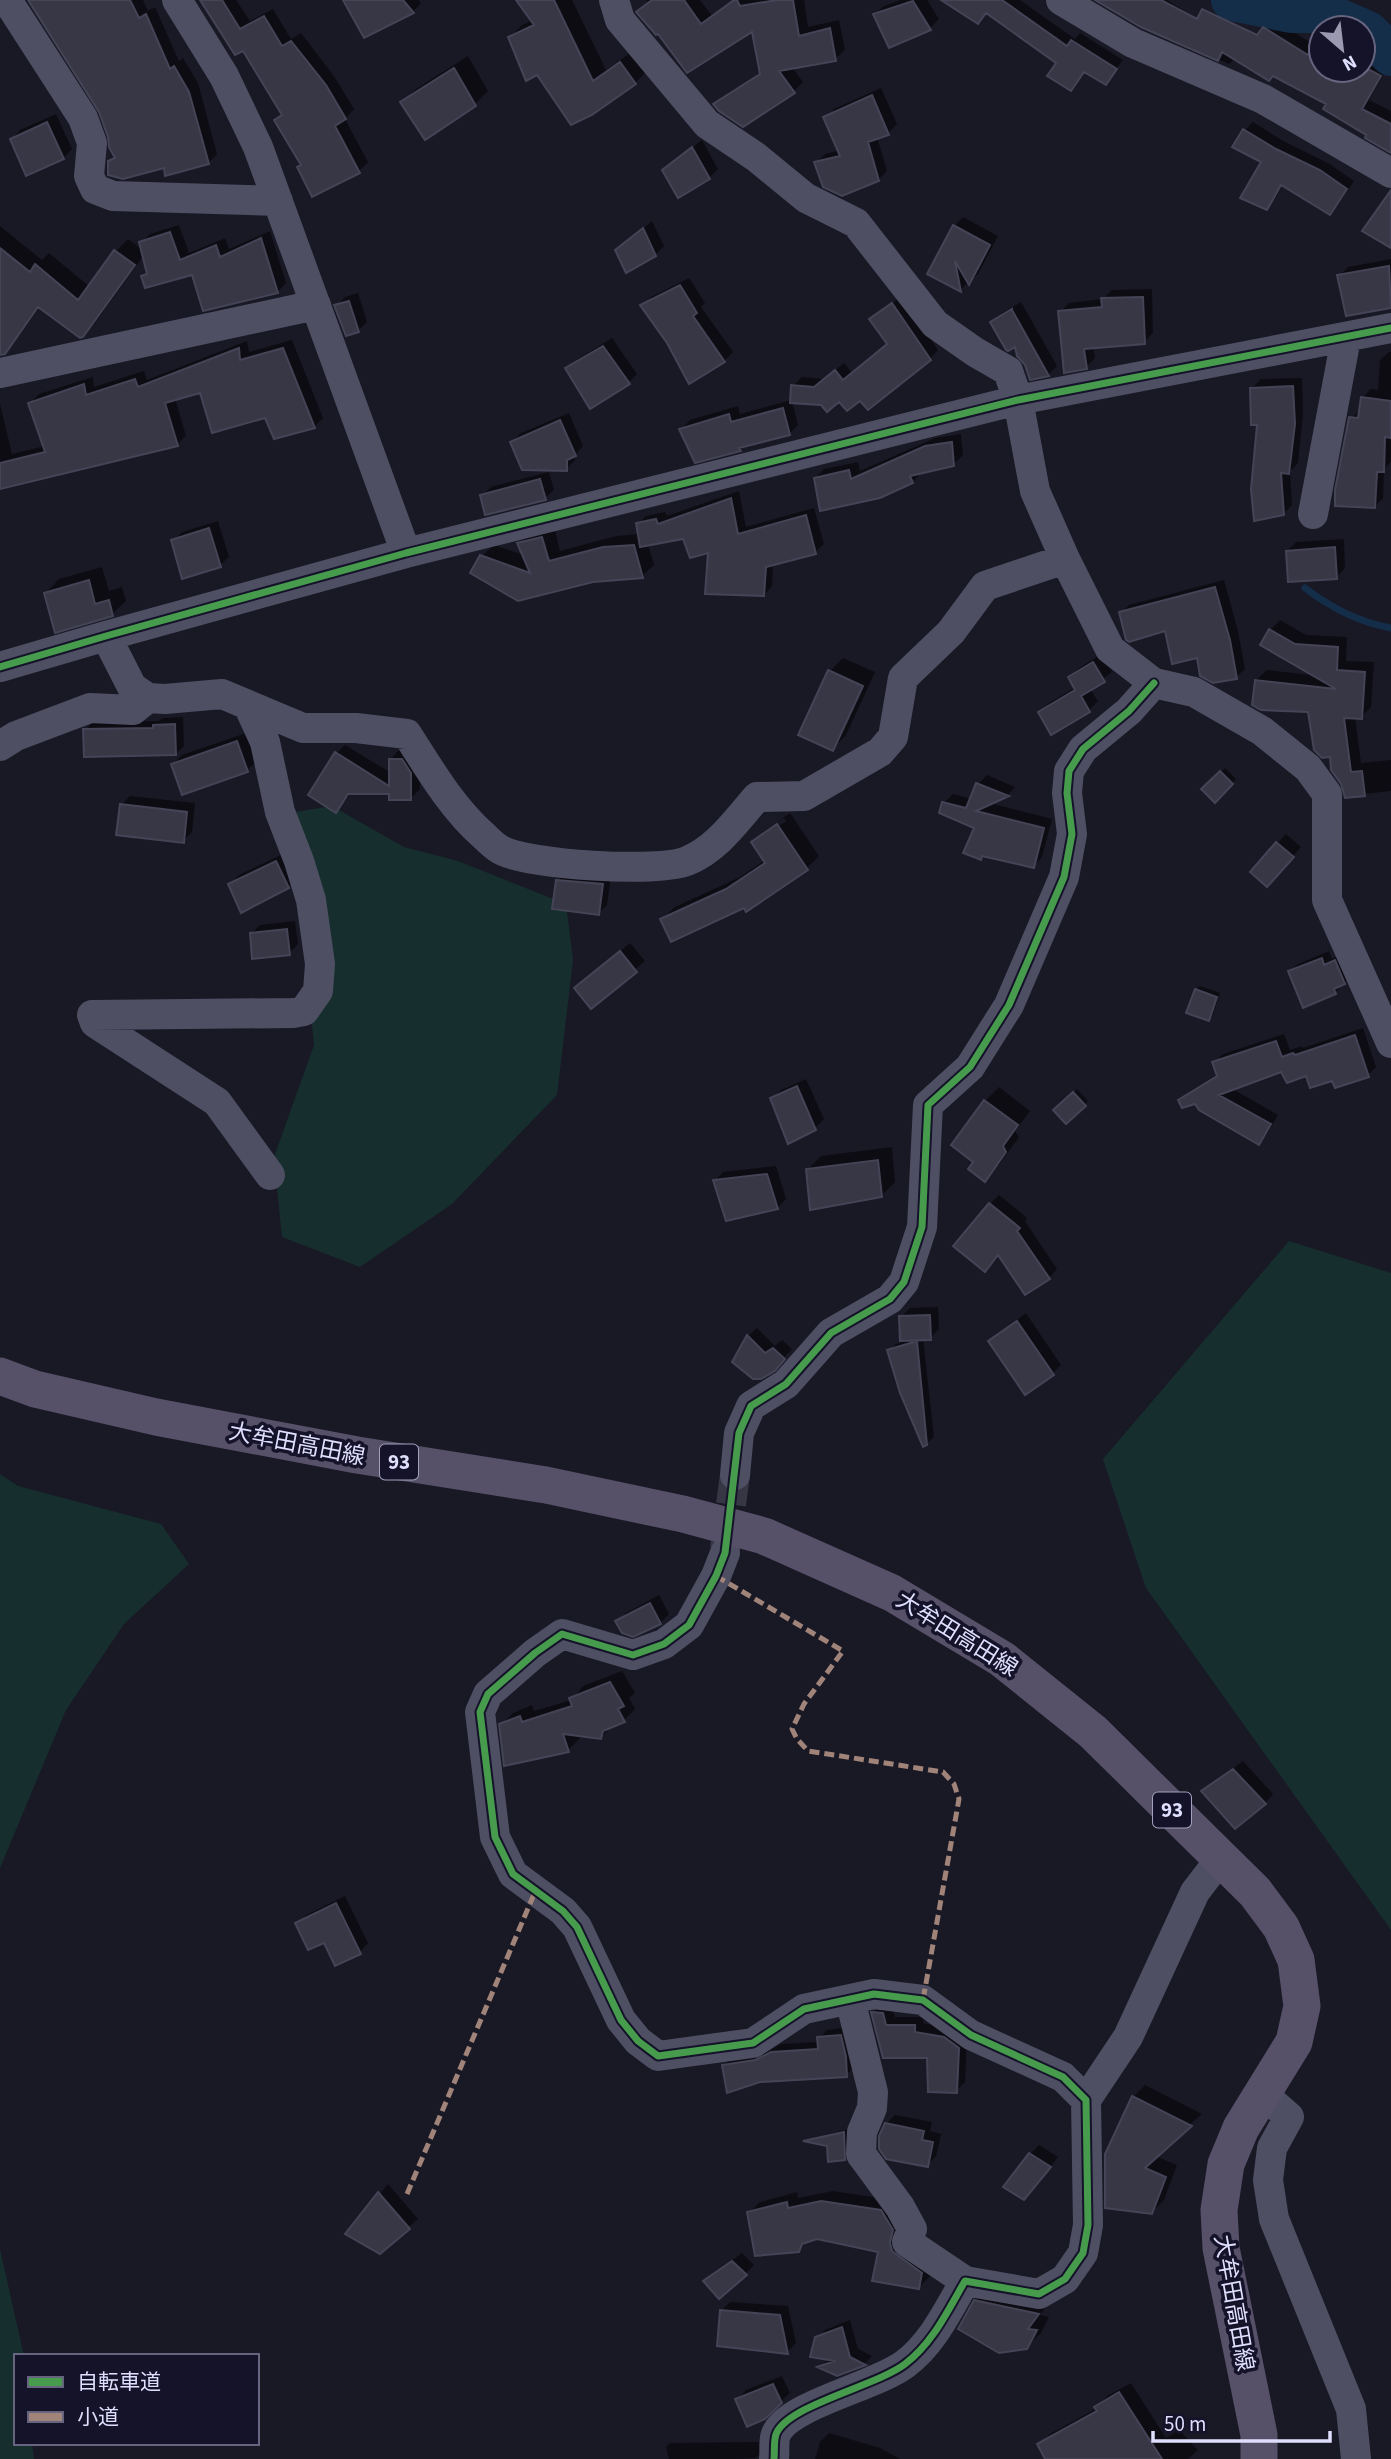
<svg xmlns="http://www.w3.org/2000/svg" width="1391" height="2459" font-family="'Source Sans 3','Noto Sans JP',sans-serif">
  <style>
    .green { fill: #162f2e }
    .shadow { fill: #0007 }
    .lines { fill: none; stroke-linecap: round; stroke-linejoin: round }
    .stream { stroke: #142d49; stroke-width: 7 }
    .river { stroke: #142d49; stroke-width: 42 }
    .building { fill: #383746; stroke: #454457; stroke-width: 2 }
    .minor-tunnel { stroke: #373645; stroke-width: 30; stroke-dasharray: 30 15; stroke-linecap: butt }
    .minor { stroke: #4f4f64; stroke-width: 30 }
    .major { stroke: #565068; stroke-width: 37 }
    .quiet { stroke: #a18479; stroke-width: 5; stroke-dasharray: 10 5; stroke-linecap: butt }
    .cycleway-casing { stroke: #15132a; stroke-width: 11 }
    .cycleway { stroke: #469c4c; stroke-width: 7 }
    .labels { text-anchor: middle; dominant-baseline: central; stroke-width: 7; stroke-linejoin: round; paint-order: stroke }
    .shield { fill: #15132a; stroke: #a2a1be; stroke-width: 2 }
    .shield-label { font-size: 21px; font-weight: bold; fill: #dfdefd }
    .street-label { font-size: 23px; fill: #dfdefd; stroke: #15132a }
  </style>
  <rect width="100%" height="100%" fill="#191825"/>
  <path class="green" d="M332,806L404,847L458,861L566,904L573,960L557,1095L452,1204L360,1267L282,1237L274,1157L314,1045L299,891L283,814Z
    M1289,1241L1391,1273V1930L1146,1588L1103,1459Z
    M0,1474L18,1486L161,1524L189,1564L124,1624L66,1710L0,1868Z
    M0,2249L24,2356H16V2443H32L34,2459H0Z"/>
  <path class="shadow" d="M30,0H143L148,11L155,7L179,61L183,58L198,83L217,154L208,163L165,166L110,162L116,156L99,108Z
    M203,0H236L250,21L273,9L291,39L301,33L334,76L354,109L345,119L368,162L359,171L313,195L299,167L302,164L276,120L283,114L243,48Z
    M350,0H419L421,3L413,12Z
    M518,0H572L606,70L633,51L647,71L635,83L591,114L537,72L510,37L522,25L533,20Z
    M646,0H700L712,16L733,0H804L808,27L839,20L845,50L835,59L792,67L803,82L794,91L715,104L725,95L762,72L753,30L658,32L638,12L648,2Z
    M901,0H927L939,19L930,28L875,14L884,6Z
    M944,0H1020L1075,39L1080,33L1123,60L1105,83L1086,71L1071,89L1058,62L988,11L978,22Z
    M1099,0H1167L1215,30L1257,39L1273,19L1316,46L1321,40V70H1363V52L1388,67L1369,100L1391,111V151L1328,103L1274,74L1235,58L1229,64L1142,26Z
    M468,56L488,91L474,105L402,102L416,89Z
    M881,88L897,124L888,133L877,137L887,171L878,180L816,163L825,154L840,150L825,118L834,109Z
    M56,114L72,149L63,158L12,139L20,130Z
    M1253,122L1285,142L1328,163L1354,181L1338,205L1330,213L1283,184L1275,199L1266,208L1263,161L1245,130Z
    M702,140L718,169L709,178L664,170Z
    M963,217L998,236L978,274L961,289L929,273L954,226Z
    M652,221L664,246L655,255L617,250Z
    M179,225L189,253L225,238L229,249L270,231L286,283L277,292L269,295L205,309L193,273L143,277L148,272L144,255L95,323L82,336L40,307L16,340L3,352L0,349V226L42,260L49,253L90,287L116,251L128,239L143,250L141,243L150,234Z
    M1391,259L1390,306L1339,276L1348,267Z
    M689,278L705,303L701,307L733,352L724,361L669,342L643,306L651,297Z
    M1152,289L1153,333L1144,342L1093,347L1095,358L1086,367L1060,312L1069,303L1103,299L1112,290Z
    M358,293L367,322L358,331L336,306L345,297Z
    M901,296L938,350L930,359L860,398L822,403L792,401L798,425L789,434L745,445L740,450L682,429L690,420L738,406L740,414L792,400L793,386L802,377L824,379L844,363L852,373L889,343L872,319Z
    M1021,302L1057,366L1048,375L993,323L1001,314Z
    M612,338L637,374L628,383L567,369L576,360Z
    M292,340L323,418L314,427L266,416L201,391L175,398L186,436L177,444L0,489V404L12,454L45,446L30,403L39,394L93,377L94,387L144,371L147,380L247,341L249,352Z
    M1389,352H1391V462L1384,469L1383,498L1375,506L1351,418L1361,410L1362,398L1371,389L1378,390L1380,360Z
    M1302,378L1303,414L1298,463L1290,471L1292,505L1283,514L1252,388L1261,379Z
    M569,413L583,446L576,454L575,460L566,469L512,442L521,433Z
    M961,434L963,455L954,464L921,473L912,482L815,478L824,469L858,462L860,471L935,438Z
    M549,472L554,490L545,498L482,496L491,487Z
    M739,491L746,527L814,508L824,544L815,552L773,563L772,586L764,595L709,551L684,537L648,544L654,565L642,576L593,580L518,599L482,556L494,545L524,555L519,544L531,532L554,526L560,551L616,536L640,534L638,524L646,516L665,512L667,516Z
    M218,521L229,557L220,565L173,541L182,532Z
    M1344,539L1345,568L1337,577L1287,551L1296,542Z
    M102,567L109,591L122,587L126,601L112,614L46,593L59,579Z
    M1224,580L1238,631L1245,669L1236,677L1198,656L1166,629L1121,613L1129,605Z
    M1280,620L1306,635L1347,637L1346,661L1374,662L1371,707L1361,717H1355L1361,763L1391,760V791L1346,796L1331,755L1309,710L1256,680L1267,670L1317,676L1270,630Z
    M1102,654L1112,672L1090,689L1098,701L1089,710L1040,712L1049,703L1076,687L1070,677L1079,668Z
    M843,658L875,672L846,735L832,749L830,671Z
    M183,717L184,746L176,754L85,730L93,722L159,721L163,718Z
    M246,733L256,762L247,770L173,764L182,755Z
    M345,745L391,773V759L399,750H411L420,764V789L411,798L391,793H351L336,811L337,753Z
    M1225,768L1236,779L1215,800L1204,789Z
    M987,775L1015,787L1008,795L989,803L1052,819L1042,857L1034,866L984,855L980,858L976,827L944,803L953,794L972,799L978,784Z
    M130,796L195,803L192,832L183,841L121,805Z
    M790,813L819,856L807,868L747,909L744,906L662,919L675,907L740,877L765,860L753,842L765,831V835L786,821L784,818L765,831Z
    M1286,834L1301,847L1276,876L1252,871Z
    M285,853L297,878L288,887L230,884L239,875Z
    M567,872L611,875L607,905L598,913L558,881Z
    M295,921L298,944L289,953L251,934L260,925Z
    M630,943L645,961L591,1006L576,988Z
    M1329,951L1332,959L1343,954L1352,975L1335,993L1290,971L1298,964Z
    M1200,986L1220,993L1213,1015L1209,1019L1196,990Z
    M1363,1028L1376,1067L1368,1075L1333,1078L1282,1069L1231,1088L1278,1115L1267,1134L1259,1143L1195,1102L1180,1100L1189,1092L1218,1074L1214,1062L1223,1054L1284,1034L1290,1050L1302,1046L1303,1048Z
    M806,1079L824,1119L815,1128L772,1099L781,1090Z
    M999,1087L1030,1111L1015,1131L1019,1137L998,1166L984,1179L976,1161L953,1145L985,1101Z
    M1077,1089L1088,1101L1066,1122L1055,1110Z
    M892,1147L895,1182L881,1196L807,1170L821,1156Z
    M776,1166L786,1199L777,1208L715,1181L723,1172Z
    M999,1195L1027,1218L1025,1221L1057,1269L1049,1278L990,1204Z
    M938,1307L939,1329L930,1338H923L934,1437L926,1444L889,1351L896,1344L902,1342L901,1317L910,1308Z
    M1026,1313L1061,1365L1053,1373L990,1341Z
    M757,1328L775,1346L782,1340L792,1349L783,1359L734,1361L748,1336Z
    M659,1595L669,1614L660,1623L617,1622L626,1613Z
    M622,1671L635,1693L629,1698L635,1709L624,1720L613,1725L601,1737L579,1734L580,1738L568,1750L506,1764L501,1725L513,1713L532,1705L534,1711L572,1700L583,1686Z
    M1243,1761L1273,1794L1265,1803L1203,1791Z
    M345,1896L368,1943L360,1952L325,1941L297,1924L306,1915Z
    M882,2004L892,2005L895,2017H924L923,2023L954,2029L967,2039L965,2082L956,2091L928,2057L884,2056L873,2013Z
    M849,2027L854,2067L846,2075L724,2065L732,2057L765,2053L781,2044L819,2042V2038L827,2030Z
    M1145,2085L1202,2114L1155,2156L1177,2165L1164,2200L1152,2212L1133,2097Z
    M895,2115L932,2122L930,2131L941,2134L936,2156L927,2165L886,2124Z
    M848,2129L849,2154L845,2158L828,2145L807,2140Z
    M1039,2145L1058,2157L1033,2189L1030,2154Z
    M388,2184L418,2219L380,2251L348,2233Z
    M833,2191L892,2200L933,2262L930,2276L919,2287L880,2251L817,2237L808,2240L798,2250L749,2213L760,2202L797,2192L798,2198Z
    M742,2253L754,2265L745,2274L705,2281Z
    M989,2288L1051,2300L1040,2315L1049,2317L1041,2333L1026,2347L975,2301Z
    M730,2302L788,2306L796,2343L787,2352L721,2311Z
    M850,2320L858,2349L872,2356L865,2363L837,2374L820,2367L829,2358L817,2338L825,2330Z
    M782,2376L790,2393L764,2417L737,2399L746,2390Z
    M1131,2383L1166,2438L1179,2430L1198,2450L1188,2459H1043L1046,2457L1039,2445L1050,2434L1097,2408L1107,2396Z
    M829,2433L880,2448L900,2459H815L820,2442Z
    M760,2442V2454L756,2458L739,2459H669L666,2447L670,2443Z"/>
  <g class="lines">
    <path class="stream" d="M1305,588C1331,608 1358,622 1391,628"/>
    <path class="river" d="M1232,0L1291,12H1322L1359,28
      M1363,30L1368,32L1391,55"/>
  </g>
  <path class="building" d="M28,0H130L139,18L146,14L170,69L174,66L189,92L209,164L165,176L164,168L123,179L108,175V161L115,158L109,147L108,137L99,112Z
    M200,0H222L240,29L264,16L282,46L291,41L326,85L346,119L335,126L360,173L312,197L297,167L301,165L274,120L282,115L243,51L235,55Z
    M343,0H403L414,13L364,38Z
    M516,0H554L593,81L620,62L636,84L592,115L571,125L537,75L526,81L508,37L534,25Z
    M652,0H684L701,24L734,0H737L740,6L777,0H793L799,36L830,28L836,61L779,71L795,93L743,127L719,111L713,104L760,74L752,32L687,73L658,34L656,35L636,12Z
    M941,0H1002L1067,46L1071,40L1117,69L1106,85L1084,72L1071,91L1047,76L1056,63L986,13L978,24Z
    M1095,0H1161L1197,19L1202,9L1257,35L1263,27L1308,55L1321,34V70H1370L1381,76L1362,109L1391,124V153L1365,138L1366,135L1323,109L1326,104L1273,76L1269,81L1222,52L1218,61L1141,27Z
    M913,1L931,30L889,48L873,14Z
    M454,68L476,106L425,140L400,102Z
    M872,95L889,135L868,142L879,181L842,196L823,187L814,162L840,156L823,117Z
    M47,122L64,159L26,176L10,139Z
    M1243,129L1276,149L1320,170L1347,189L1330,215L1281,185L1267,210L1240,198L1261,162L1232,147Z
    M692,147L710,179L678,198L662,170Z
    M1391,190V248L1362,231Z
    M953,225L990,245L969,285L955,261L961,292L927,274Z
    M643,228L656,256L626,273L615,250Z
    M170,232L180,260L216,245L220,257L261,238L278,293L203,311L192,275L145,288L141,276L147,274L139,242Z
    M0,248L30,272L35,264L78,300L114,250L135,265L83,337L80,338L38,307L5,354L0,355Z
    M1389,266L1391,308L1346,316L1337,275Z
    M680,285L697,313L693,316L725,362L689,384L667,343L640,305Z
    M1143,297L1145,344L1084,349L1087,369L1064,373L1058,311L1102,307L1101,298Z
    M349,301L359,332L346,336L334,305Z
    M892,303L931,360L868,410L860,401L847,411L839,402L827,412L821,405L790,403L791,385L814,387L835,370L843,380L887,344L869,319Z
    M1012,309V310L1049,376L1030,380L1025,365L1017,356L1015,347L1008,351L1006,350L990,322Z
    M603,346L630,384L590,409L565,368Z
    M239,348L240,360L283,348L315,428L274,439L265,418L212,433L200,393L165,403L178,446L0,489V463L45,452L28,403L84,384L86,395L135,379L138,387Z
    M1293,386L1295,424L1289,474L1281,473L1284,515L1254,521L1251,489L1257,425H1251L1250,388Z
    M1361,397L1391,401V438L1385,437L1384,472H1377L1375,508L1335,506V490L1349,417L1358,418Z
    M783,408L790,435L739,448L741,451L695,463L679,429L729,414L731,422Z
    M560,420L576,456L567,460V471L522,470L510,442Z
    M952,442L954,466L910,476L913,483L880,498L820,511L814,478L849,470L851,479L925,446Z
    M540,479L546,500L485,515L480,495Z
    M731,498L738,534L806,515L816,554L766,567L764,596L705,594L708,553L690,558L683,539L640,547L636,523L656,519L658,524Z
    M209,528L221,567L182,579L171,540Z
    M542,537L549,561L603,547L634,545L643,578L593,582L518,601L470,573L480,555L530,573L517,543Z
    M1335,547L1337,579L1288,582L1286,551Z
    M89,580L95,604L109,600L113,616L55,633L44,593Z
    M1215,587L1230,640L1237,679L1213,683L1200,676L1197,658L1172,664L1165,631L1129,642L1126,640L1119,612Z
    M1269,629L1295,644L1338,647L1337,670L1365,672L1362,719L1344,718L1351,772L1362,771L1365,796L1345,798L1341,784L1331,770L1330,757L1322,758L1314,750L1308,712L1261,710L1252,705L1255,680L1336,689L1260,645Z
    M1093,662L1105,682L1081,696L1090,712L1051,735L1038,712L1075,690L1068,677Z
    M828,670L863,686L833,751L798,735Z
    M175,724L176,755L84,757L83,729L153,728V725Z
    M237,741L248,772L182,795L171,764Z
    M335,752L389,786V759H402L411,773V800H389V794H348L336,813L308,795Z
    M1220,771L1233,784L1215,803L1201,789Z
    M976,783L1009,796L976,811L1044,828L1034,868L982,856L981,860L963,853L974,828L939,813L942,802L966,808Z
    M120,804L187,812L184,843L116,835Z
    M777,824L808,870L746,912L744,908L671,942L660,919L726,889L765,863L751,842Z
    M1276,842L1294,857L1267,887L1250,872Z
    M276,861L289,888L241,913L228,884Z
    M556,880L603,884L599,915L552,909Z
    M287,929L290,955L252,959L250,933Z
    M620,951L637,972L591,1009L574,988Z
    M1322,958L1324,965L1335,960L1345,984L1334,989L1336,994L1303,1008L1288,971Z
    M1195,989L1217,997L1209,1021L1186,1013Z
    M1355,1035L1369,1077L1335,1088L1332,1081L1310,1088L1306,1076L1287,1083L1281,1072L1219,1095L1271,1124L1259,1145L1199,1110L1195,1104L1182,1108L1178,1100L1217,1076L1212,1062L1276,1041L1282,1057L1293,1053L1295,1055Z
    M797,1086L816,1130L788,1144L770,1098Z
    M1073,1092L1086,1106L1066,1124L1053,1110Z
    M984,1100L1018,1125L1003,1146L1006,1152L985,1182L968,1169L973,1162L951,1145Z
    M878,1160L882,1197L810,1210L806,1169Z
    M767,1174L778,1209L726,1221L713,1180Z
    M989,1203L1020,1228L1017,1231L1050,1279L1025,1295L998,1255L985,1272L953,1246Z
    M930,1315L931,1340L900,1341L899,1316Z
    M1017,1321L1054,1375L1025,1395L988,1341Z
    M747,1335L765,1353L773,1348L785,1359L775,1371L761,1379H753L732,1362Z
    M917,1341L927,1445L923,1447L900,1393L887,1350Z
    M650,1603L661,1624L633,1637L622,1633L615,1621Z
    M610,1682L624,1706L618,1709L625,1722L603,1731L601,1739L563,1734L569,1752L504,1766L499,1724L520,1716L522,1722L572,1706L569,1698Z
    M1233,1769L1266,1804L1235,1829L1201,1791Z
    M336,1903L361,1954L335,1966L324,1943L308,1950L295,1923Z
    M871,2012L883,2013L886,2025H915V2032L944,2037L959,2048L957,2093L928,2092L927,2058H883Z
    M841,2035L846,2057L847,2077L760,2082L727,2093L722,2065L755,2060L771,2052L818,2049L817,2037Z
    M1132,2096L1192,2126L1145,2168L1166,2177L1152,2214L1105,2208V2154Z
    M885,2123L924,2131L922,2140L933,2142L928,2167L886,2159L879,2149V2136Z
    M844,2132L845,2160L828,2162L827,2146L803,2141Z
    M1029,2153L1051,2167L1024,2200L1003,2187Z
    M378,2192L410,2229L380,2254L345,2234Z
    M821,2201L881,2210L893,2230L890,2243L892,2251L922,2273L919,2289L872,2281L878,2252L817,2239L802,2244L799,2252L755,2256L747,2212L787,2202L788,2208Z
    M732,2261L747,2275L719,2299L703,2281Z
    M974,2300L1039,2314L1028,2329L1037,2330L1027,2349L999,2353L958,2329Z
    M720,2310L780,2315L788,2354L717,2346Z
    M842,2327L850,2357L866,2365L837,2376L817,2367L835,2361L810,2357L815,2337Z
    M773,2384L782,2403L765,2419L747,2427L735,2399Z
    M1119,2392L1162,2459H1045L1037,2444L1097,2411L1094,2407Z"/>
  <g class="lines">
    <path class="minor-tunnel" d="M725,1549L735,1475"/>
    <path class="minor" d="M7,0L83,118L92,143L89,176L95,189L113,196L278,201
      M177,0L224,76L258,147L406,553
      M614,0L620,20L707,124L756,157L806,198L856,223L935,324L975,352L1008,371L1018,400L1035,491L1065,559L1110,649L1154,683L1194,692L1262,731L1308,768L1327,794V900L1391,1043
      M1061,0L1133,43L1263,99L1391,173
      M0,373L316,305
      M1313,514L1346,338
      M106,636L132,687L148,698L165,699L222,694L303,728H356L407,734C430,770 452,808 484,836C489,841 495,847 501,850C528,865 658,873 687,861C717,849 736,821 757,797L804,796L880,752L893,737L903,678L951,632L985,586L1065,559
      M0,667L106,636L406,553L1018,400L1391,328
      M248,705L265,742L280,812L299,861L311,900L320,964L318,991L304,1011L293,1013L92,1015L95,1023L217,1102L270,1175
      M0,746L16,736L90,708L133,710L148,698
      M735,1475L739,1433L751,1406L786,1384L831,1333L890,1299L904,1282L922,1227L928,1105L970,1067L1009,1005L1064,877L1072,834L1067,793L1069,771L1083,749L1129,711L1154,683
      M725,1553L716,1576L689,1625L664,1644L633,1655L562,1634L535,1653L488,1694L480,1712L495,1837L513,1874L563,1911L577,1927L621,2020L638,2041L658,2056L753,2043L804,2009L874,1994L923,2000L971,2035L1063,2077L1086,2100L1088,2225L1083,2253L1065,2279L1039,2294L965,2281C948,2310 933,2343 905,2364C876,2386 792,2404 777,2432C773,2439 775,2451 774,2459
      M850,1999L873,2092L872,2108L862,2132L861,2154L900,2207L912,2229L907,2242L965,2281
      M1263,2094L1289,2117L1272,2148L1268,2180L1274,2219L1351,2409L1356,2459
      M1086,2100L1128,2037L1195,1892L1221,1858"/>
    <path class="major" d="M0,1376L35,1389L156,1417L357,1455L546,1485L683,1514L764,1536L892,1593L1002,1659L1093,1732L1255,1892L1281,1927L1296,1960L1302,2006L1294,2042L1241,2128L1226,2164L1219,2210L1221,2248L1259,2435V2459"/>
    <path class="quiet" d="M716,1576L843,1651L804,1704L792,1729L797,1739L808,1751L943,1772L954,1784L959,1799L923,2000
      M407,2194L535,1892"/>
    <g class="cycleway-casing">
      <path id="cycleway" d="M0,667L106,636L406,553L1018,400L1391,328
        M774,2459C775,2451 773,2439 777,2432C792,2404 876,2386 905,2364C933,2343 948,2310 965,2281L1039,2294L1065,2279L1083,2253L1088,2225L1086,2100L1063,2077L971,2035L923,2000L874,1994L804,2009L753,2043L658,2056L638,2041L621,2020L577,1927L563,1911L513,1874L495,1837L480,1712L488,1694L535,1653L562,1634L633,1655L664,1644L689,1625L716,1576L725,1553L739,1433L751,1406L786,1384L831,1333L890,1299L904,1282L922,1227L928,1105L970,1067L1009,1005L1064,877L1072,834L1067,793L1069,771L1083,749L1129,711L1154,683"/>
    </g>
    <use href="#cycleway" class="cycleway"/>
  </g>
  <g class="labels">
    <g class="shield">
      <rect x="380" y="1444.5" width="38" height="35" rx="5"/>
      <rect x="1153" y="1792.5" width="38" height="35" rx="5"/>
    </g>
    <g class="shield-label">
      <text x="399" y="1462">93</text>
      <text x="1172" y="1810">93</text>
    </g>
    <g class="street-label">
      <text transform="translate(297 1444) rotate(11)">大牟田高田線</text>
      <text transform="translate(957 1634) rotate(32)">大牟田高田線</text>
      <text transform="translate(1234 2303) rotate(80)">大牟田高田線</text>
    </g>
  </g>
  <rect x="14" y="2354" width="245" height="91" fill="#15132a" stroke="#66647e" stroke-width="2"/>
  <rect x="28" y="2377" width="35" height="10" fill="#469c4c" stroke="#66647e" stroke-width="2"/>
  <text x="77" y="2389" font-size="21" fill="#dfdefd">自転車道</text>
  <rect x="28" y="2412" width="35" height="10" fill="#a18479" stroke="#66647e" stroke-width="2"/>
  <text x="77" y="2424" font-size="21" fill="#dfdefd">小道</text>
  <g transform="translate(1342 49) rotate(152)"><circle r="33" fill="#15132a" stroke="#66647e" stroke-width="2"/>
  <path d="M0-5L12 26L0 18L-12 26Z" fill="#9a99b1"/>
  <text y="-10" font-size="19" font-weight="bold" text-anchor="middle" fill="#dfdefd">N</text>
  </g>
  <path d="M1153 2431v10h177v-10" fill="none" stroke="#dfdefd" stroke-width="3.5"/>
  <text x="1164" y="2431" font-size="21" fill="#dfdefd" stroke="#15132a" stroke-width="5" paint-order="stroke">50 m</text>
</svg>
